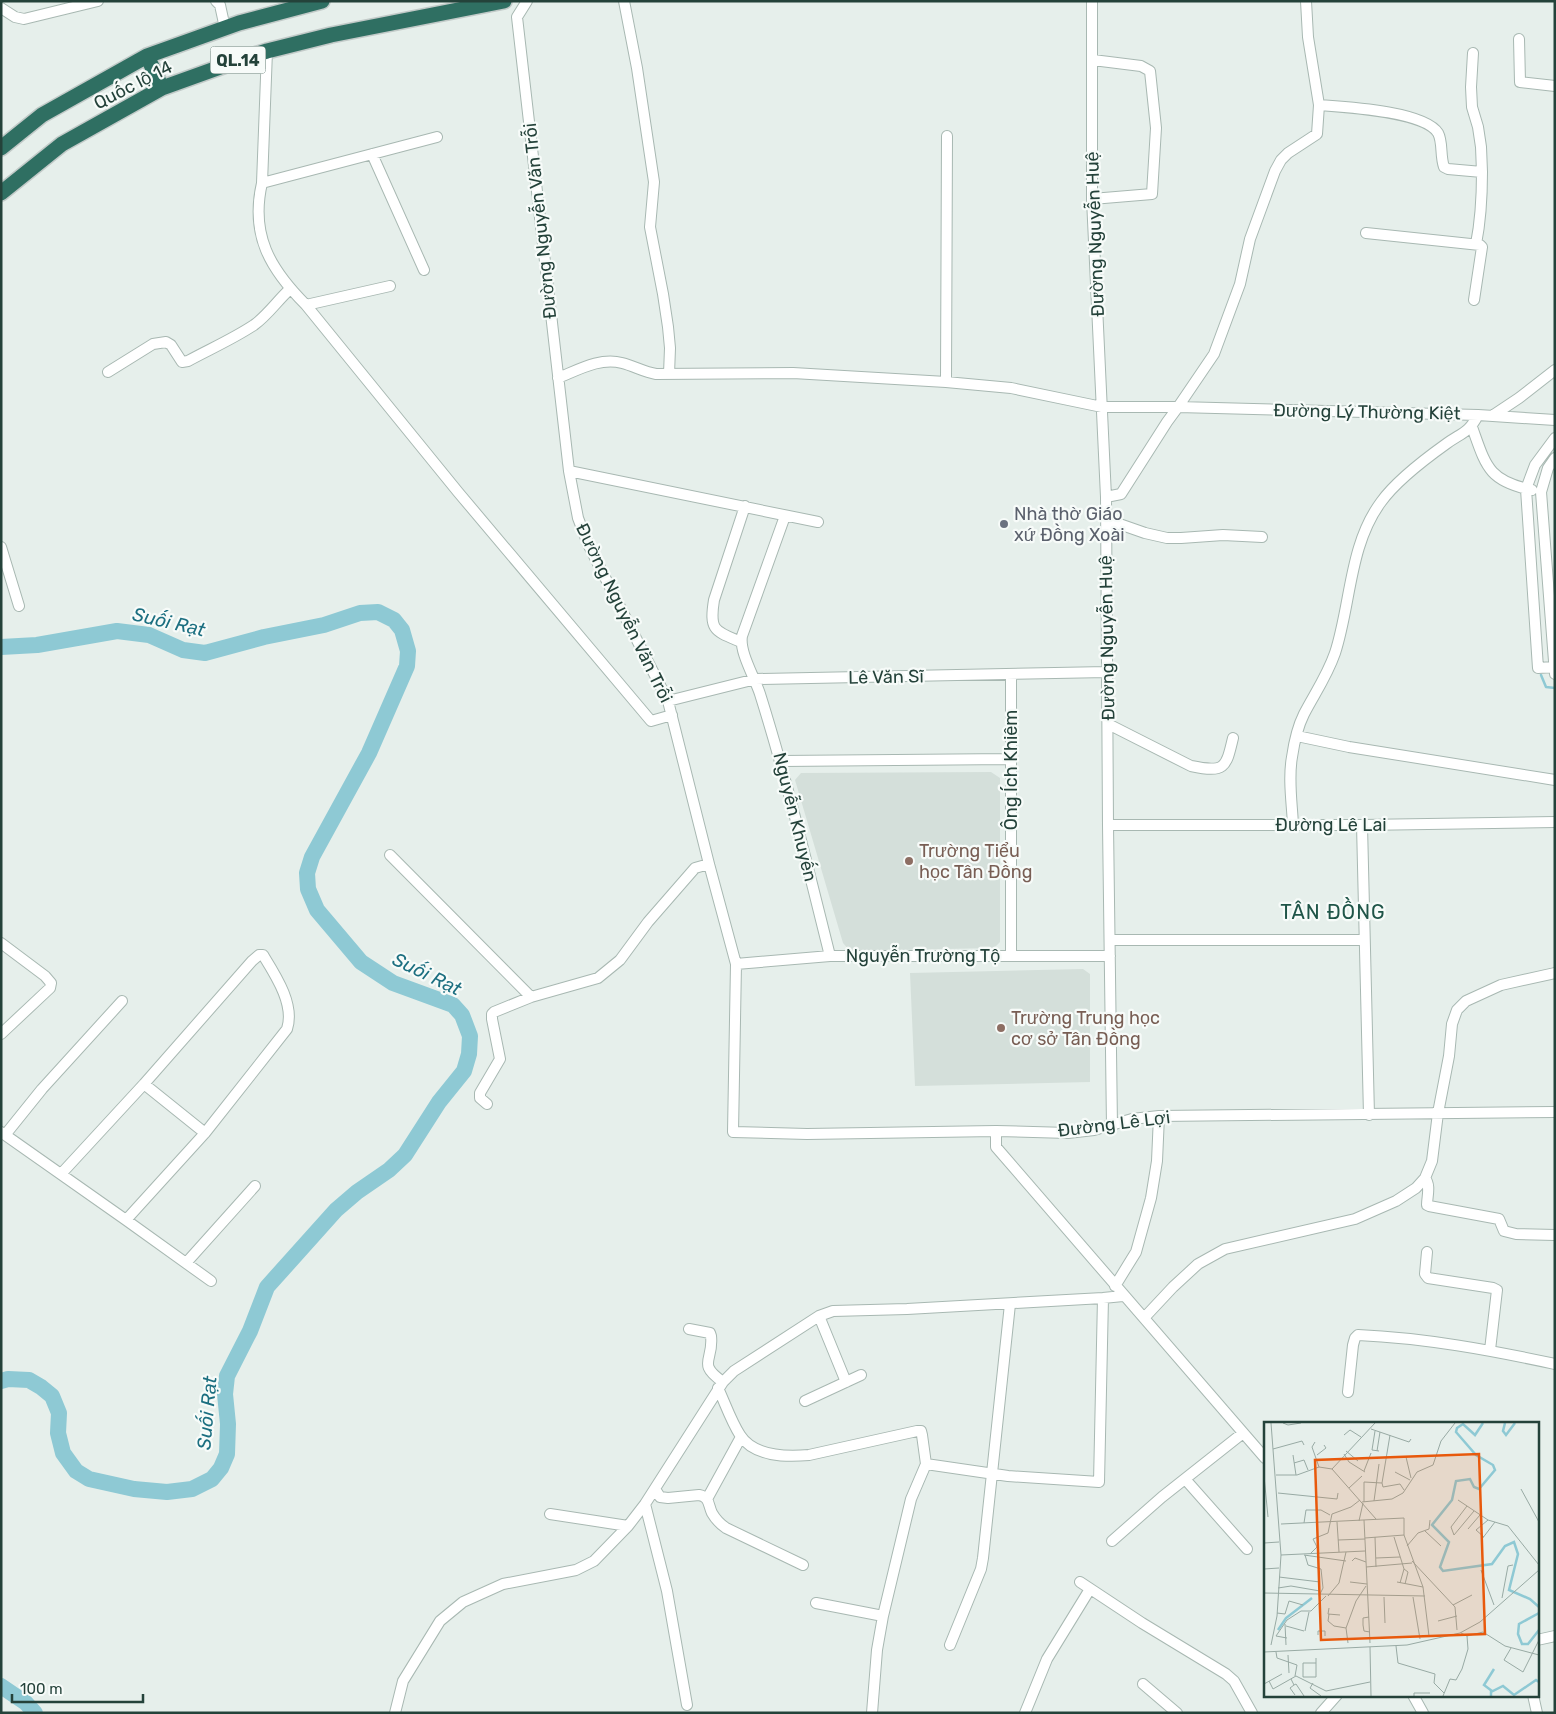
<svg xmlns="http://www.w3.org/2000/svg" width="1556" height="1714" font-family="Rubik,sans-serif">
  <style>
    .built { fill: #d4dfda }
    .lines { fill: none; stroke-linecap: round; stroke-linejoin: round }
    .stream { stroke: #8ec9d4; stroke-width: 2.5 }
    .river { stroke: #8ec9d4; stroke-width: 16 }
    .minor-casing { stroke: #a8b8b2; stroke-width: 12 }
    .highway-casing { stroke: #c2cac8; stroke-width: 18 }
    .minor { stroke: #fff; stroke-width: 10 }
    .highway { stroke: #2f6f62; stroke-width: 15 }
    .worship-dot { fill: #6b7280; stroke: #f7fbf9; stroke-width: 2 }
    .education-dot { fill: #8d6e63; stroke: #f7fbf9; stroke-width: 2 }
    .labels { text-anchor: middle; dominant-baseline: central; stroke-width: 4.5; stroke-linejoin: round; paint-order: stroke }
    .shield { fill: #f7fbf9; stroke: #637a73; stroke-width: 1 }
    .shield-label { font-size: 16px; font-weight: bold; fill: #24423a }
    .street-label { font-size: 18px; fill: #24423a; stroke: #f7fbf9 }
    .worship-label { font-size: 18px; fill: #5b616d; stroke: #f7fbf9; text-anchor: start }
    .education-label { font-size: 18px; fill: #785e54; stroke: #f7fbf9; text-anchor: start }
    .water-label { font-size: 19px; font-style: italic; fill: #1c6f80; stroke: #f7fbf9 }
    .quarter-label { font-size: 20px; letter-spacing: 1px; fill: #1f5548; stroke: #f7fbf9 }
    .inset-river { fill: none; stroke: #8ec9d4; stroke-width: 2.5 }
    .inset-road { fill: none; stroke: #98aaa4; stroke-width: 1 }
    .view { fill: #e8590c; fill-opacity: 0.15; stroke: #e8590c; stroke-width: 2.5 }
    .inset-edge { fill: none; stroke: #24423a; stroke-width: 2.5 }
  </style>
  <rect width="100%" height="100%" fill="#e6efeb"/>
  <path class="built" d="M991,772L1000,778V942L994,948L850,951L843,943L795,780L801,773Z
    M1083,969L1090,974V1082L915,1086L910,973Z"/>
  <g class="lines">
    <path class="stream" d="M1541,675L1546,687L1555,688"/>
    <path class="river" d="M1,647L37,645L117,631L149,635L183,650L205,653L264,637L324,625L360,613L378,612L394,620L402,630L408,651L407,666L369,753L312,857L307,873L308,889L317,910L361,962L393,983L453,1005L462,1015L470,1036L469,1054L464,1071L439,1102L405,1155L389,1170L357,1192L336,1210L267,1287L250,1331L227,1376L225,1394L228,1424L227,1454L221,1468L212,1479L192,1489L167,1492L134,1489L89,1479L76,1471L63,1453L58,1433L59,1413L52,1396L41,1387L29,1380L8,1379L1,1381
      M1,1686L26,1703L35,1713"/>
    <g class="minor-casing">
      <path id="minor" d="M216,1L220,5L225,28
        M527,1L517,17L569,471L578,518L588,544L668,701L709,864L736,964L733,1132L807,1134L996,1131L1068,1133L1094,1130L1132,1119L1159,1116L1555,1112
        M624,1L637,68L654,182L650,227L663,294L668,327L670,348L669,374
        M1092,1V199L1106,497L1108,825L1112,1126
        M1306,1L1308,37L1319,105
        M1,8L15,17L24,19L98,1
        M1519,39L1520,82L1555,86
        M267,51L262,183C250,235 270,269 306,305L458,492L651,721L672,715
        M1473,53L1471,87L1472,107L1478,127L1481,147L1482,172
        M372,154L424,270
        M262,183L437,137
        M1092,199L1152,194L1156,128L1150,71L1141,66L1093,60
        M1366,233L1480,245L1482,247L1474,300
        M306,305L390,286
        M108,372L153,344L166,342L171,345L182,362L188,361C210,349 233,339 254,325C268,315 277,301 290,289
        M558,378C578,370 600,357 622,363C634,366 644,372 656,374L793,373L946,382L1011,388L1102,407H1178L1478,415L1555,420
        M946,382L947,136
        M1492,416L1519,398L1555,370
        M1472,427C1486,466 1488,481 1532,490
        M1555,458L1548,468L1541,492L1555,674
        M569,471L818,522
        M1106,497L1121,494L1167,422L1178,407L1214,354L1240,284L1250,239L1275,171L1281,160L1288,153L1317,134L1319,105C1345,107 1424,111 1438,133C1443,142 1440,156 1444,167L1448,169L1482,172C1482,196 1481,219 1476,244
        M785,516L742,636C739,652 755,678 760,694C787,780 808,868 830,956
        M1105,519L1145,533L1167,538H1181L1223,535L1262,537
        M1,547L19,606
        M741,642C715,631 709,631 714,600L745,506
        M1554,667L1538,668L1526,489L1535,465L1555,438
        M1011,675V955
        M668,701L756,679L1107,672
        M1108,724L1191,766C1225,773 1226,768 1233,738
        M1297,736L1349,747L1555,780
        M781,761L1010,759
        M1108,825H1362L1555,822
        M1293,825C1292,803 1288,779 1292,757C1294,743 1298,726 1304,714C1315,693 1327,676 1335,653C1351,604 1349,545 1381,502C1396,481 1425,459 1446,444C1461,433 1469,433 1478,415
        M1362,825L1369,1115
        M390,855L531,997
        M1110,940H1364
        M1,943L45,976L51,983L50,988L1,1034
        M736,964L830,956H1110
        M144,1084L205,1133
        M487,1104L480,1098V1093L500,1059L492,1019V1014L494,1012L531,997L598,978L620,960L648,922L695,868L709,864
        M996,1131V1147L1265,1458
        M1,1132L126,1220L211,1281
        M5,1135L42,1089L122,1001
        M61,1174L144,1084L252,961L259,955H263C276,976 295,1005 287,1029L205,1133L126,1220
        M1425,1178C1431,1186 1427,1196 1427,1205L1429,1206L1499,1219L1504,1231L1516,1234L1555,1235
        M1427,1252L1425,1274L1428,1278L1493,1288L1497,1290L1490,1350
        M186,1263L255,1186
        M1115,1286L1136,1252L1151,1198L1157,1161L1159,1116
        M819,1316L846,1382
        M1144,1318L1173,1287L1198,1264L1225,1249L1355,1219L1396,1201L1416,1188L1425,1178L1432,1161L1438,1113L1449,1056L1452,1024L1457,1010L1466,1001L1501,985L1555,973
        M689,1329L710,1333L711,1336C714,1361 696,1363 723,1382
        M718,1388C725,1403 731,1421 740,1435C754,1457 786,1457 809,1455L917,1431H921L922,1435L926,1464
        M1348,1392L1353,1345L1355,1338L1358,1335C1425,1338 1490,1350 1555,1364
        M805,1401L861,1375
        M1185,1479L1247,1549
        M655,1489L660,1497L668,1498L699,1495C710,1497 708,1505 712,1513C716,1520 720,1524 726,1528L803,1565
        M707,1499L741,1437
        M645,1504L667,1591L687,1705
        M550,1514L628,1526
        M1112,1541L1162,1497L1243,1433
        M1080,1582L1142,1623L1226,1674L1234,1681L1252,1713
        M816,1603L883,1616
        M1537,1640L1555,1636
        M950,1645L981,1569L983,1558L1010,1304
        M1143,1684L1177,1713
        M1413,1695L1423,1713
        M1533,1695L1537,1713
        M395,1713L403,1681L440,1621L463,1602L503,1584L576,1570L594,1561L628,1526L645,1504L723,1382L734,1371L819,1316L833,1311L907,1309L1103,1298L1123,1296
        M872,1713L877,1650L883,1616L911,1499L926,1464L1008,1476L1099,1482L1103,1298
        M1025,1713L1047,1659L1090,1589
        M1321,1713L1337,1695"/>
    </g>
    <g class="highway-casing">
      <path id="highway" d="M147,56L162,88
        M1,148L42,115L147,56L239,23L322,1
        M1,193L62,144L162,88L251,56L267,51L331,35L504,1"/>
    </g>
    <use href="#minor" class="minor"/>
    <use href="#highway" class="highway"/>
  </g>
  <circle class="worship-dot" cx="1004" cy="524" r="5"/>
  <g class="education-dot">
    <circle cx="909" cy="861" r="5"/>
    <circle cx="1001" cy="1028" r="5"/>
  </g>
  <g class="labels">
    <rect class="shield" x="210.5" y="46.5" width="55" height="27" rx="4"/>
    <g class="shield-label">
      <text x="238" y="60">QL.14</text>
    </g>
    <g class="street-label">
      <text transform="translate(133 85) rotate(-27)">Quốc lộ 14</text>
      <text transform="translate(540 221) rotate(-96)">Đường Nguyễn Văn Trỗi</text>
      <text transform="translate(1095 234) rotate(-92)">Đường Nguyễn Huệ</text>
      <text transform="translate(1367 412) rotate(1)">Đường Lý Thường Kiệt</text>
      <text transform="translate(624 613) rotate(64)">Đường Nguyễn Văn Trỗi</text>
      <text transform="translate(1107 638) rotate(-91)">Đường Nguyễn Huệ</text>
      <text transform="translate(886 677) rotate(-1)">Lê Văn Sĩ</text>
      <text transform="translate(1011 770) rotate(-90)">Ông Ích Khiêm</text>
      <text transform="translate(795 817) rotate(76)">Nguyễn Khuyến</text>
      <text x="1331" y="825">Đường Lê Lai</text>
      <text x="923" y="956">Nguyễn Trường Tộ</text>
      <text transform="translate(1114 1124) rotate(-7)">Đường Lê Lợi</text>
    </g>
    <g class="worship-label">
      <text x="1014" y="514">Nhà thờ Giáo<tspan x="1014" dy="21">xứ Đồng Xoài</tspan></text>
    </g>
    <g class="education-label">
      <text x="919" y="851">Trường Tiểu<tspan x="919" dy="21">học Tân Đồng</tspan></text>
      <text x="1011" y="1018">Trường Trung học<tspan x="1011" dy="21">cơ sở Tân Đồng</tspan></text>
    </g>
    <g class="water-label">
      <text transform="translate(169 622) rotate(13)">Suối Rạt</text>
      <text transform="translate(427 974) rotate(26)">Suối Rạt</text>
      <text transform="translate(207 1413) rotate(-85)">Suối Rạt</text>
    </g>
    <g class="quarter-label">
      <text x="1333" y="912">TÂN ĐỒNG</text>
    </g>
  </g>
  <g transform="translate(1264 1422)">
    <rect width="275" height="275" fill="#e6efeb"/>
    <path class="inset-river" d="M219,1L211,13L199,2L193,6L192,10L212,33L229,43L231,48L215,67L210,65L206,57L192,59L188,78L168,103L185,120L176,145L179,149L228,142L241,124L250,120L254,132L245,168L266,177L275,185M241,1L239,9L242,13L251,1M275,191L255,202L254,212L258,222H264L275,208M14,208L22,196L48,176M228,269L220,263L230,247M227,274V270L239,264L250,273L272,258L275,260"/>
    <path class="inset-road" d="M7,1L17,133L13,194L7,223M19,1L24,3L37,1M107,7L145,20L147,17M111,9L108,28L115,29M80,13L86,8L97,15M51,20L48,25L55,45M9,27L38,19L40,23M82,29L94,39M113,29L116,10M80,32L85,40L101,50M29,33L32,53M53,33L62,26L60,23M142,35L147,56M30,41L40,38L44,48M68,47L111,1M100,49L107,31M131,50L146,58M12,53H33L55,45L68,47L112,97M0,54L4,95M118,61L119,65L136,62L140,68M85,66L98,54M257,67L275,100M14,71L73,77L74,71M194,78L224,98L244,104L275,143M110,79L115,42M98,80L128,77L139,71L153,50L169,43L177,19L191,1M100,80V60L118,61L126,13M203,84L187,105L190,113L210,89M100,98L106,221M95,99L99,81M73,100L75,130M40,101L42,88H57L66,93M17,102L140,96V113L159,165L165,214M204,107L216,93M161,109L177,124M111,115L112,145M130,115L140,147L136,161M220,115L212,108L224,98M101,116L140,113M218,117L231,100M74,118L101,117M0,121L15,120M143,124L154,111L165,107L166,98M46,132L53,125L49,117L64,111L68,92L87,85L96,78M17,133L101,129M40,133L82,139M41,133L44,143L57,147L59,166L55,174M112,136L136,135M88,139L91,136L102,140M148,139L191,185L193,208M102,145L148,141M0,147L15,146M140,147L144,150L141,162M217,148L230,183M15,155L56,160M86,160L103,162M133,160L159,165M14,166L27,164L56,169M0,171L161,174M64,174L75,161L82,130M120,175L121,201M149,175L156,217M238,176L244,144L249,143M189,183L208,173M65,186L64,192L76,193M13,191L21,192L25,179L39,183M65,192L64,199L70,204L82,206L92,179L102,164M105,195L99,196V203L100,209L106,210M174,199L193,194M21,202L22,223M22,204L40,209M82,206L84,221M41,209L45,190M197,211L203,214L219,210L241,224L275,233M54,213V209H61V214M23,216L12,214L23,198L37,189H47L62,174M132,224L134,241L171,252L170,261L180,271M106,225L107,274M247,226L240,238L259,250L275,218M0,230L143,223L196,211L216,200L275,148M12,230L13,236L33,243L31,254M24,233L25,251M39,255H52V236M39,255V241H52M27,257L30,263L26,266L31,273M5,259L9,267L32,254L62,269L106,260M49,261L46,266L57,274M0,262L18,252M30,263L32,262L40,274M150,274V271H166M179,274L186,257L192,258L198,247L204,227L203,214"/>
    <path class="view" d="M215,32L221,212L57,218L51,38Z"/>
    <rect width="275" height="275" class="inset-edge"/>
  </g>
  <rect width="1556" height="1714" fill="none" stroke="#24423a" stroke-width="5"/>
  <path d="M12 1694v8h131v-8" fill="none" stroke="#24423a" stroke-width="2.5"/>
  <text x="20" y="1694" font-size="15" fill="#24423a" stroke="#f7fbf9" stroke-width="4" paint-order="stroke">100 m</text>
</svg>
